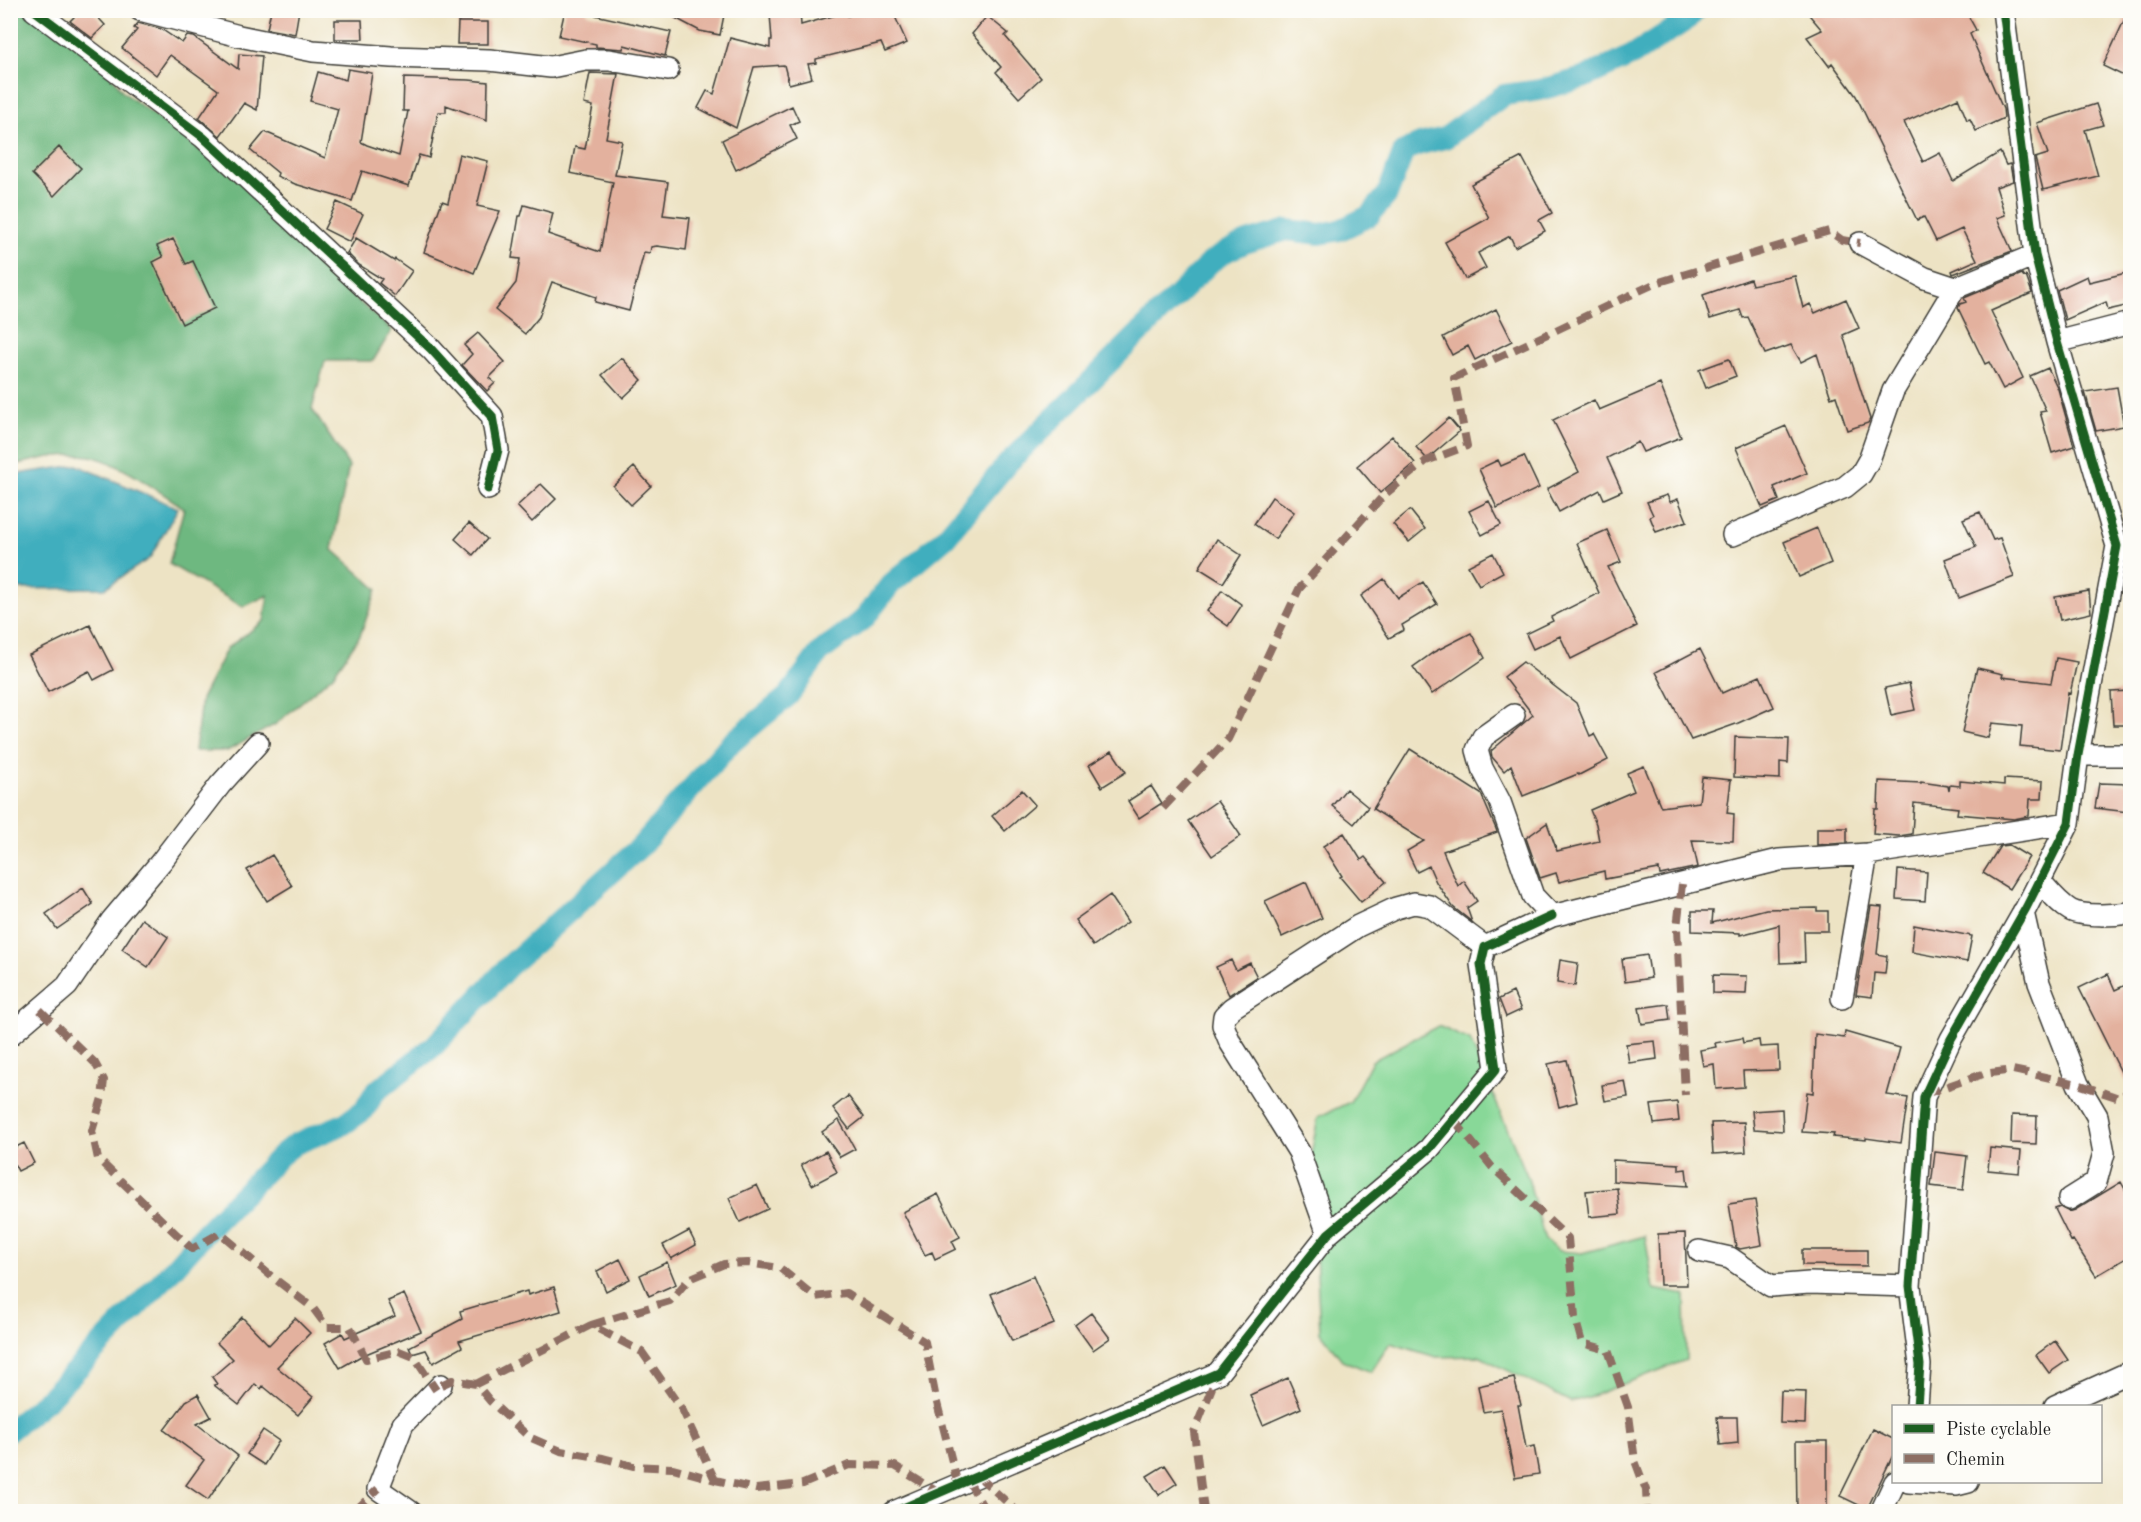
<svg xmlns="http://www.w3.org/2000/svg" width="2141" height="1522" font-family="'Old Standard TT',serif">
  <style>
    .green { fill: #88d898; stroke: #527a5a; stroke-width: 1.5 }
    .forest { fill: #6eb880; stroke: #456a4e; stroke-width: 1.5 }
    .water { fill: #40aebe; stroke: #2e656d; stroke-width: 1.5 }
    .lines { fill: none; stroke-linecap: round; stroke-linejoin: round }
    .canal { stroke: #40aebe; stroke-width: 22 }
    .building { fill: #e3b19e }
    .minor-casing { stroke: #3b3a35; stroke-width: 24 }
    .minor { stroke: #fff; stroke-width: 21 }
    .quiet { stroke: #8d6e63; stroke-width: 8; stroke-dasharray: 15 8; stroke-linecap: butt }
    .cycleway-casing { stroke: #fdfcf7; stroke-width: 13 }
    .cycleway { stroke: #1b5e20; stroke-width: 9 }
  </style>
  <rect width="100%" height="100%" fill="#fdfcf7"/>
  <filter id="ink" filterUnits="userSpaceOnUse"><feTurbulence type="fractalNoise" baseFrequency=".0167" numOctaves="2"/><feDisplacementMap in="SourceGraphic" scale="12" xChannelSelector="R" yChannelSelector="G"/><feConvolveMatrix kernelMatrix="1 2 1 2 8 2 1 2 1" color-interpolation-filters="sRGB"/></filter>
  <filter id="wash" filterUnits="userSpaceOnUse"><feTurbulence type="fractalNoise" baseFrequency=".008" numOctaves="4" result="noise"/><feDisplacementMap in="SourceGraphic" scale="24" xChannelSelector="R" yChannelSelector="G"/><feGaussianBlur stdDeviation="1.35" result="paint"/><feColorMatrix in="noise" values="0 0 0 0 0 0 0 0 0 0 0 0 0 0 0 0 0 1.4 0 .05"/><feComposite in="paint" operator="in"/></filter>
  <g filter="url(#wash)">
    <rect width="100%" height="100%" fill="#ede3c4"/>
    <path class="green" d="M1438,1026L1470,1040L1528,1178L1545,1240L1559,1251L1582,1253L1645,1236L1654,1289L1685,1295L1686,1360L1595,1395L1571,1402L1479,1356L1436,1357L1390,1343L1371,1372L1342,1360L1320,1332L1311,1155L1318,1117L1350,1102L1372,1061Z"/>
    <path class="forest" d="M10,11H51L81,32L123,92L243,182L358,301L392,330L373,361H325L312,409L349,466L332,549L377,589L360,636L333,675L276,724L227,751H195L201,699L227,648L264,621L268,595L243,607L169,564L184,508C161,493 116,460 89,456C63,452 36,460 11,466Z"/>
    <path class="water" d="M77,465L178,508L150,558L105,588L11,589V475Z"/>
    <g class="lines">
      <path class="canal" d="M10,1430L47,1400L163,1280L204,1234L281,1155L295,1144L344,1124L364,1110L375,1092L434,1046L509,966L641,846L730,744L788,696L820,652L863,620L891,584L945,538L1008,463L1211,262L1227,251L1247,242L1287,230L1320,234L1340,230L1369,216L1387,195L1404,151L1420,144L1445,138L1504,95L1540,90L1583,78L1633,55L1688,19L1696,10"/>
    </g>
    <g id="blocks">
      <path class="building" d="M81,10H91L105,25L92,38L70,21Z
        M271,10H299L295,34L267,29Z
        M565,10H587L586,13L671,32L665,56L624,45L623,49L596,47V44L559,36Z
        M660,10H725L720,35L700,31Z
        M866,10H892L907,43L885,52L881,43L816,59V63L808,64L812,78L789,84L784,65L754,67L736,128L698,108L707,91L714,94L730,38L770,48V40H772L770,14L800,12L801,25L847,12L848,16Z
        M1805,10H1965L1976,30L1970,34L2003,109L2004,118L1976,131L1970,119L1967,120L1958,98L1904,122L1923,162L1940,153L1953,181L2000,152L2006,165L2010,164L2013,181L1996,187L2005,215L1997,218L2012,251L1953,274L1952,271L1977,260L1962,229L1936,241L1924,217L1917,220L1856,96L1832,63L1829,66L1807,37L1822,30Z
        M2129,10H2130V79L2103,66Z
        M987,16L1008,33L1005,36L1041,78L1019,98L996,72L1001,67L972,34Z
        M335,20H362L363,39H335Z
        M458,22H488V44H457Z
        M138,23L161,29L182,43L187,36L194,37L238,69L239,54L262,56L257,110L244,103L220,136L199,118L218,90L170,55L156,75L122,48L137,30L134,28Z
        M348,69L372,73L361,142L367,145L399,156L408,111H403L404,78L469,80L488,82L487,120L446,105V112H438L429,158L419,155L409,186L362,171L352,201L295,184L277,176L278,173L250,150L265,132L325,158L338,109L310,101L318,72L346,80Z
        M590,73L618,74L606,138L622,141L615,175L668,182L663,215L690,218L686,250L657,246L651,247L650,253L644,252L629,311L595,302L596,297L552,282L539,317L525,334L495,310L516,283L520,259L512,258L519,216H521L524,205L553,213L548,234L600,252L613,182L570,173L575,147L585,149L593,106L584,104Z
        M2096,104L2103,125L2085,130L2098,176L2043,190L2035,158L2048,154L2037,123Z
        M792,106L799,121L790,125L797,139L736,170L722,140Z
        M59,147L81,168L54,196L32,174Z
        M459,154L488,161L477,206L500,211L474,273L424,252L442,201L448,203Z
        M1522,157L1552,213L1539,220L1545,231L1515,247L1510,236L1478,253L1486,268L1465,279L1445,242L1489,218L1471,184Z
        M337,202L363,214L350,242L324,229Z
        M356,238L394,261L395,259L412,271L395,296L379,283L382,279L359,265L347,253Z
        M173,239L186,264L193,261L215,308L182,324L153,262L163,257L157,246Z
        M2130,272V305L2108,310L2106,302L2065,320L2057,290L2087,276L2089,282Z
        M2022,274L2024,277L2026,276L2032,293L1991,311L2023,378L2003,389L1989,362L1985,364L1958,308L1960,304L1966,302L1964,298Z
        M1795,276L1803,308L1810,304L1815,313L1846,299L1859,328L1843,335L1870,419L1868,423L1847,430L1836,396L1831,398L1817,354L1801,362L1791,345L1765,354L1748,317L1743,318L1740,310L1710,319L1703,295L1750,279L1752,285Z
        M1496,309L1512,341L1475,360L1468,346L1452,355L1443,337Z
        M478,333L505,362L489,378L495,383L487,391L462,365L472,354L464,345Z
        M622,358L642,380L623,398L602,375Z
        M1729,359L1736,376L1706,388L1699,370Z
        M2048,368L2058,389L2074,446L2052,453L2040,412L2046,411L2030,376Z
        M1660,384L1681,437L1643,452L1638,442L1607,458L1622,491L1604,499L1600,490L1559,512L1547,489L1579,472L1553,420L1594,400L1599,410Z
        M2117,387L2124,426L2096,431L2085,392Z
        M1449,418L1460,431L1427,459L1416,447Z
        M1786,426L1807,473L1774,487L1779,500L1762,507L1736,448Z
        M1392,436L1415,463L1380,493L1357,466Z
        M1524,456L1539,488L1497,508L1479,469L1498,460L1501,466Z
        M634,467L651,486L631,505L613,486Z
        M541,484L556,499L532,522L517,506Z
        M1667,495L1670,502L1678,499L1687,521L1656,532L1650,517L1653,515L1647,502Z
        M1272,497L1294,512L1275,539L1254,524Z
        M1489,501L1501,525L1482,535L1469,511Z
        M1410,510L1425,529L1409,542L1393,524Z
        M1980,512L1993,540L2000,538L2014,577L1959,598L1945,559L1976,547L1963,519Z
        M469,523L487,539L473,555L455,539Z
        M1817,528L1831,563L1799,577L1784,542Z
        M1607,530L1621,562L1608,567L1637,626L1571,659L1560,636L1533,649L1526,634L1553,621L1551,617L1599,593L1577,543Z
        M1217,539L1241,555L1223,583L1199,568Z
        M1493,553L1503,572L1479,585L1468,566Z
        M1384,579L1398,598L1423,582L1437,604L1402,625L1404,630L1389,638L1361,596Z
        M1222,590L1242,605L1228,626L1207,611Z
        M2089,591L2091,613L2060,620L2055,597Z
        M90,625L113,670L94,680L89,671L48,692L29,655Z
        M1471,633L1485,658L1432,694L1413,667L1434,652Z
        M1700,649L1722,693L1760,676L1774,707L1736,724L1691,740L1656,672Z
        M2056,658L2077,662L2070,694L2068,693L2060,750L2020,746L2022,726L1992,723L1988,738L1962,732L1977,668L2003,674L2002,677L2051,683Z
        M1523,662L1576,703L1590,736L1594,734L1608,760L1579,775L1578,774L1523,796L1511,765L1504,771L1492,757L1491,751L1533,715L1504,677Z
        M1909,683L1915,710L1891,715L1885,688Z
        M2130,691V725H2113L2111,692Z
        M1735,737L1789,739L1788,763L1780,762V779L1734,777Z
        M1410,749L1481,794L1496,829L1497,832L1443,851L1458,886L1464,881L1477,901L1467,908L1472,922L1453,907L1436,882L1429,866L1417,872L1407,851L1424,841L1373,809Z
        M1112,751L1126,772L1102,787L1089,765Z
        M1644,766L1661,807L1699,802L1702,777L1731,780L1727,813L1734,814L1733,841L1692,840L1698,867L1660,875L1659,869L1605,879L1604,871L1559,882L1556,873L1540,878L1526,838L1547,823L1557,851L1599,841L1596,824L1590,810L1634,791L1627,773Z
        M2004,779L2043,781L2042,799H2030L2029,816L2014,819L1957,814L1958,808L1914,803L1912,834L1899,836L1873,834L1875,809H1878L1879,781L1921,783V782L1948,786L1949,791L1950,785L1960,786V781L2004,785Z
        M2099,783L2130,784L2128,812L2095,808Z
        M1151,786L1162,803L1139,818L1128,801Z
        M1346,789L1368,807L1354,824L1332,806Z
        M1022,790L1035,805L1005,831L992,816Z
        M1217,801L1241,836L1212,856L1188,821Z
        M1817,828H1847V843L1817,845Z
        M1344,833L1361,860L1365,857L1386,882L1361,902L1340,877L1342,876L1323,846Z
        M2009,845L2029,857L2009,889L1983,873L2000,846Z
        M272,855L292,886L267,901L247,870Z
        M1898,870L1927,872L1925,901L1896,899Z
        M1306,882L1322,918L1282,937L1265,901Z
        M83,888L93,904L57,929L46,914Z
        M1110,895L1128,922L1093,946L1075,920Z
        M1871,906L1882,907L1877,954L1887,956L1885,974L1874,973L1872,997L1856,995Z
        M1817,908V911H1828V931H1804L1805,962L1780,963L1779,925L1740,935V933L1692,931V911H1713L1712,923L1766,909Z
        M142,919L168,937L148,967L122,949Z
        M1914,925L1972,936L1967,962L1912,952Z
        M1647,955L1651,978L1625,982L1622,959Z
        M1231,960L1236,970L1250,963L1257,977L1229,995L1216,967Z
        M1560,960L1578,963L1575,986L1557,983Z
        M2108,974L2115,990L2130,983V1090L2079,988Z
        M1713,975L1747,976L1746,994L1713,993Z
        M1513,992L1521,1010L1506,1017L1499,999Z
        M1668,1004L1670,1020L1642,1024L1639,1008Z
        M1845,1032L1900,1048L1887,1095L1908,1098L1901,1143L1866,1138V1140L1833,1137L1834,1134L1802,1132L1807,1092L1813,1093L1815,1034L1844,1038Z
        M1742,1038L1743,1043L1759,1040L1760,1047L1778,1046L1779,1070L1743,1071L1744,1087L1716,1089L1714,1064L1703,1066L1700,1050L1716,1047L1715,1043Z
        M1655,1041L1657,1059L1629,1063L1626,1044Z
        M1567,1060L1577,1102L1559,1107L1548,1064Z
        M1625,1081L1628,1097L1605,1101L1602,1085Z
        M848,1096L864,1117L849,1129L833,1108Z
        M1677,1102L1679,1121L1654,1124L1651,1105Z
        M1782,1109L1783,1131L1754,1129L1752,1111Z
        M2012,1115L2037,1116L2036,1144L2011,1143Z
        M839,1120L855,1149L840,1157L822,1132Z
        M1744,1122L1746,1152L1713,1154L1711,1123Z
        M24,1143L34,1163L18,1171L10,1156V1150Z
        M1990,1148L2021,1151L2019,1173L1988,1170Z
        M826,1151L837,1172L812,1185L801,1165Z
        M1935,1152L1967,1156L1963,1190L1931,1186Z
        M1613,1160L1679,1164V1170L1686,1169L1688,1186L1613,1181Z
        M2121,1182L2130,1198V1256L2096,1276L2073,1240L2071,1241L2055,1209L2060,1207L2069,1212L2075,1210Z
        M757,1185L768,1209L740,1222L729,1198Z
        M1617,1188L1620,1214L1589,1217L1586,1191Z
        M938,1194L960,1237L952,1241L956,1249L935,1259L932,1252L925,1255L903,1212Z
        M1755,1200L1762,1245L1740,1249L1736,1247L1729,1204Z
        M689,1231L696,1245L671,1259L663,1245Z
        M1685,1233L1687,1285H1660L1658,1234Z
        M1802,1250H1867V1266L1802,1265Z
        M620,1259L630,1279L606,1291L597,1271Z
        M667,1262L676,1284L649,1296L640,1275Z
        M1033,1276L1054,1324L1012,1341L991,1294Z
        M554,1287L561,1311L459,1341L462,1347L433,1363L426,1350L412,1354L409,1347L462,1319L460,1311L527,1291L528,1295Z
        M404,1294L421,1331L361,1356L340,1368L325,1343L342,1333L345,1338L395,1316L388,1301Z
        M1091,1313L1110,1338L1093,1350L1075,1325Z
        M242,1317L269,1345L295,1318L310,1333L277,1367L313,1397L298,1415L263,1386L261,1389L255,1384L239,1405L214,1385L217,1384L212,1377L233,1359L217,1343Z
        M2055,1341L2068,1360L2049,1373L2036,1355Z
        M1288,1378L1301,1408L1263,1425L1250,1395Z
        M1514,1378L1521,1405H1518L1526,1448L1534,1446L1539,1474L1515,1478L1501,1409L1483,1412L1478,1386Z
        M1781,1391L1806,1392L1805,1424L1780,1423Z
        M198,1394L211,1417L197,1424L238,1456L208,1500L186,1485L204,1460L164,1430L186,1401Z
        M1717,1417H1737L1738,1443L1720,1445Z
        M1873,1429L1893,1439V1455L1867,1509L1840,1496Z
        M263,1430L279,1441L264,1465L247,1454Z
        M1796,1441H1827V1512H1797Z
        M1165,1465L1177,1483L1159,1495L1147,1476Z"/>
    </g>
  </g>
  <g filter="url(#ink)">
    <use href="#blocks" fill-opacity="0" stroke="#3b3a35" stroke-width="1.5"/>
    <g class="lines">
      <g class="minor-casing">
        <path id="minor" d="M34,10L203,137L431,349L492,416L498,450L488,489
          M140,10L239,36L313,51L391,57L489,60L551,67L586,60H609L668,70
          M1860,243L1925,278L1955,288L2035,255
          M2057,342L2130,323
          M1733,535L1845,487L1861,474L1869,460L1893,391L1955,288
          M1514,715L1483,737L1477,750L1482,768L1500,802L1533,896L1552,916L1779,860L1867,854L2069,823
          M2078,755H2130
          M2040,881C2049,891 2058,903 2070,910C2082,917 2116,915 2130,913
          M2023,912L2039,983L2078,1084L2097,1116L2104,1153L2096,1182L2069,1199
          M1842,998L1867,854
          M10,1035L67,986L112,920L161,862L220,785L258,743
          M1328,1234L1299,1152L1230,1042L1223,1025L1224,1016L1232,1008L1358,926L1396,908L1414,903L1430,906L1485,947
          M1699,1251L1730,1258L1771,1286L1809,1283L1910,1286
          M1917,1406L1920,1365L1910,1286L1924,1097L1951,1039L2026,908L2069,823L2078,755L2117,546L2057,342L2035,255L2003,10
          M2055,1406L2130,1372
          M1909,1482L1956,1485L1968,1482
          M411,1512L378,1489L403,1424L441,1385
          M894,1512L1218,1373L1328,1234L1429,1149L1496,1069L1481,964L1485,947L1552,916
          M1881,1512L1895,1482"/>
      </g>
      <use href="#minor" class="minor"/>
      <path class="quiet" d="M1163,808L1228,739L1299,589L1384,495L1426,461L1467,446L1454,378L1656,283L1829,231L1842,240L1860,243
        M1682,884L1677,928L1685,1095
        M40,1010L95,1063L104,1080L102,1098L92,1131L98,1159L192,1249L220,1233L271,1276L313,1308L327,1327H350L366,1359L399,1351L414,1357L436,1390
        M1925,1094L1983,1074L2013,1070L2078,1084L2119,1098L2130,1091
        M1454,1120L1492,1167L1568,1238L1575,1317L1582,1343L1608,1350L1628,1407L1635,1461L1646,1490L1647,1512
        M591,1325L670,1301L689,1279L724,1264L748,1263L780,1268L815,1297L846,1293L925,1342L936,1399L958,1485
        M476,1384L591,1325L642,1352L683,1411L715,1480
        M441,1385L452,1380L476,1384L490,1401L529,1437L561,1451L603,1458L633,1466L673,1468L715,1480L756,1489L803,1484L849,1465L895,1466L939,1493
        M978,1476L1018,1512
        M968,1480L986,1512
        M357,1512L358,1508L378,1489
        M1206,1512L1204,1510L1194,1432L1218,1373"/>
      <g class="cycleway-casing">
        <path id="cycleway" d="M34,10L203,137L431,349L492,416L498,450L488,489
          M1917,1406L1920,1365L1910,1286L1924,1097L1951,1039L2026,908L2069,823L2078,755L2117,546L2057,342L2035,255L2003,10
          M894,1512L1218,1373L1328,1234L1429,1149L1496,1069L1481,964L1485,947L1552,916"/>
      </g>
      <use href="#cycleway" class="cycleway"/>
    </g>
  </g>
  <rect width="2141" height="1522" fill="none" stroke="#fdfcf7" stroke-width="36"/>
  <rect x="1892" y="1405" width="210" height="78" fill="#fdfcf7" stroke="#a3a29f" stroke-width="1.5"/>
  <rect x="1904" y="1424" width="30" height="9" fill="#1b5e20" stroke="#a3a29f" stroke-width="1.5"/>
  <text x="1946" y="1435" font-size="18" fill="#1c1c1c">Piste cyclable</text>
  <rect x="1904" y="1454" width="30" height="9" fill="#8d6e63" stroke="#a3a29f" stroke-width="1.5"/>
  <text x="1946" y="1465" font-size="18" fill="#1c1c1c">Chemin</text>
</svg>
